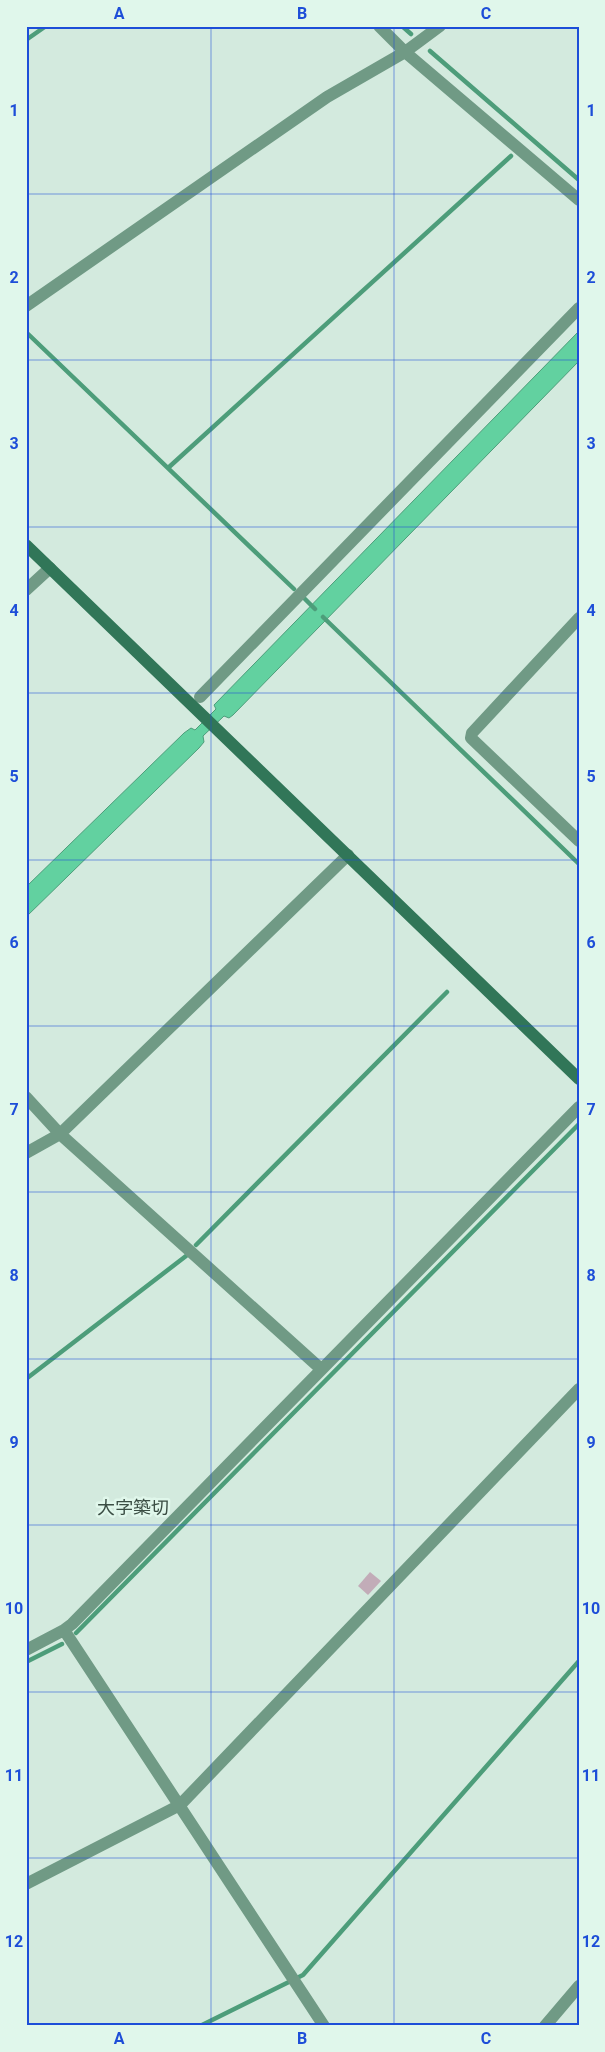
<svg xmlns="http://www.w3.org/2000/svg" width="605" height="2052" font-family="Roboto,'Noto Sans JP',sans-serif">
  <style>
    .water { fill: #62d1a0; stroke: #4d9d7a }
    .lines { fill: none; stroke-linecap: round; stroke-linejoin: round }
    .stream { stroke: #4d9d7a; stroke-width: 4.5 }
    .building { fill: #c2acb8 }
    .street { stroke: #709a85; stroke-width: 12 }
    .secondary { stroke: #317658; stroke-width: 12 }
    .grid { fill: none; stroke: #1d4ed8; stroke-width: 1; stroke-opacity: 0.55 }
    .labels { text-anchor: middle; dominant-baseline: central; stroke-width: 5; stroke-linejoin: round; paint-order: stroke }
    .quarter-label { font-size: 18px; fill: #3b4e44; stroke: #e0f7eb }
    .neatline { fill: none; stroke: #1d4ed8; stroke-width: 2 }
    .grid-label { font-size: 16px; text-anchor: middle; font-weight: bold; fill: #1d4ed8 }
  </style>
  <rect width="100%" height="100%" fill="#d3eade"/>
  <path class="water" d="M579,331V361L233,715L229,718L224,716L203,736L204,742L199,748L26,917V887L184,733L191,728L195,730L216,709L214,705Z"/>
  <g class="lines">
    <path class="stream" d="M402,26L411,34
      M26,40L46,26
      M430,51L579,180
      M26,332L294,589
      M168,468L511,156
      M305,599L315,609
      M323,617L579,864
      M196,1245L447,992
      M26,1379L186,1256
      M76,1633L579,1124
      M26,1662L62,1644
      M200,2026L303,1975L579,1661"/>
  </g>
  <path class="building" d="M370,1572L381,1581L368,1595L358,1586Z"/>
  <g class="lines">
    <path class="street" d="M379,26L405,52L579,200
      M26,306L327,97L405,52L440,26
      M26,590L50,568
      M579,618L472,733L471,738L579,841
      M200,697L579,308
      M26,1097L60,1134L321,1369
      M26,1153L60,1134L348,855
      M64,1630L324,2026
      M26,1650L64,1630L72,1624L579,1107
      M26,1884L180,1805L579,1389
      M545,2026L579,1986"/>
    <path class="secondary" d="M26,545L579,1079"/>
  </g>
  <path class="grid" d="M211,26V2026M394,26V2026M26,194H579M26,360H579M26,527H579M26,693H579M26,860H579M26,1026H579M26,1192H579M26,1359H579M26,1525H579M26,1692H579M26,1858H579"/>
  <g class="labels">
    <g class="quarter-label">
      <text x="133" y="1507">大字築切</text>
    </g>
  </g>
  <rect width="605" height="2052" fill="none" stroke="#e0f7eb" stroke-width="55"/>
  <rect x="28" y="28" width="550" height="1996" class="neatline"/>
  <g class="grid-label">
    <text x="119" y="19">A</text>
    <text x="302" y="19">B</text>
    <text x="486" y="19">C</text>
    <text x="14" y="116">1</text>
    <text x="591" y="116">1</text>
    <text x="14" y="283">2</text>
    <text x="591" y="283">2</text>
    <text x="14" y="449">3</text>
    <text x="591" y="449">3</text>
    <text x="14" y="616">4</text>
    <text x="591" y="616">4</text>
    <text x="14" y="782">5</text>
    <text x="591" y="782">5</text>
    <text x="14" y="948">6</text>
    <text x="591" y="948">6</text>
    <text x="14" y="1115">7</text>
    <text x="591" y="1115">7</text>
    <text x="14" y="1281">8</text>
    <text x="591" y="1281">8</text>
    <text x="14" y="1448">9</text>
    <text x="591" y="1448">9</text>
    <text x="14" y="1614">10</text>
    <text x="591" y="1614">10</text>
    <text x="14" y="1781">11</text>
    <text x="591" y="1781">11</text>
    <text x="14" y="1947">12</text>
    <text x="591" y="1947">12</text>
    <text x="119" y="2044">A</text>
    <text x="302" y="2044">B</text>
    <text x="486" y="2044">C</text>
  </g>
</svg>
